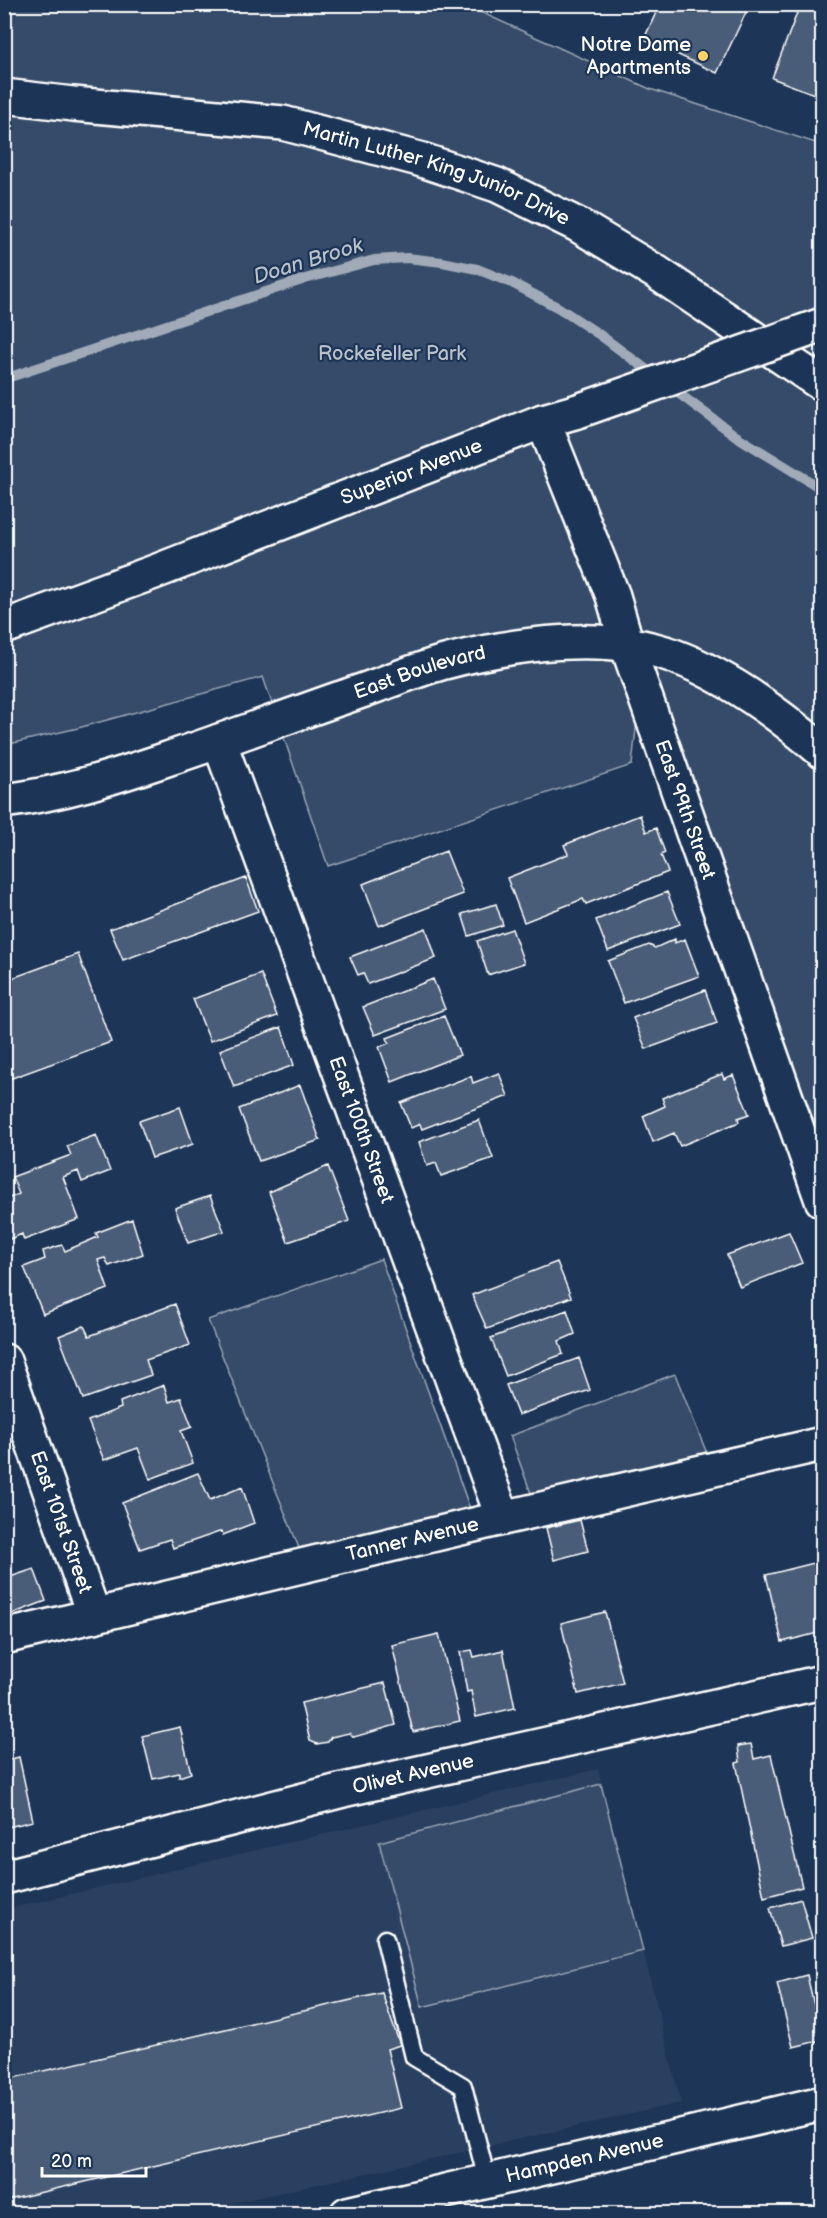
<svg xmlns="http://www.w3.org/2000/svg" width="827" height="2218" font-family="'Balsamiq Sans',sans-serif">
  <style>
    .built { fill: #2a4161 }
    .green { fill: #364b69; stroke: #9aa5b4; stroke-width: 1.5 }
    .lines { fill: none; stroke-linecap: round; stroke-linejoin: round }
    .stream { stroke: #a0aab8; stroke-width: 10 }
    .building { fill: #4a5d79; stroke: #fff; stroke-width: 1.5 }
    .lane-casing { stroke: #fff; stroke-width: 21 }
    .street-casing { stroke: #fff; stroke-width: 38 }
    .secondary-casing { stroke: #fff; stroke-width: 38 }
    .primary-casing { stroke: #fff; stroke-width: 38 }
    .lane { stroke: #1d3557; stroke-width: 16 }
    .street { stroke: #1d3557; stroke-width: 33 }
    .secondary { stroke: #1d3557; stroke-width: 33 }
    .primary { stroke: #1d3557; stroke-width: 33 }
    .primary-bridge-casing { stroke: #fff; stroke-width: 38; stroke-linecap: butt }
    .primary-bridge { stroke: #1d3557; stroke-width: 33 }
    .poi-dot { fill: #ffd166; stroke: #1d3557; stroke-width: 2 }
    .labels { text-anchor: middle; dominant-baseline: central; stroke-width: 4.5; stroke-linejoin: round; paint-order: stroke }
    .poi-label { font-size: 20px; fill: #fff; stroke: #1d3557; text-anchor: end }
    .street-label { font-size: 20px; fill: #fff; stroke: #1d3557 }
    .park-label { font-size: 20px; fill: #b9c0ca; stroke: #1d3557 }
    .water-label { font-size: 21px; font-style: italic; fill: #b8c0ca; stroke: #1d3557 }
  </style>
  <rect width="100%" height="100%" fill="#1d3557"/>
  <filter id="ink" filterUnits="userSpaceOnUse"><feTurbulence type="fractalNoise" baseFrequency=".0167" numOctaves="2"/><feDisplacementMap in="SourceGraphic" scale="12" xChannelSelector="R" yChannelSelector="G"/><feConvolveMatrix kernelMatrix="1 2 1 2 8 2 1 2 1" color-interpolation-filters="sRGB"/></filter>
  <g filter="url(#ink)">
    <path class="built" d="M598,1769L681,2103L189,2213H5L4,1910Z"/>
    <path class="green" d="M4,5H465L650,89L822,145V737L647,629L644,648L822,751V1200L641,684L632,765L328,866L263,677L78,728L5,745Z
      M381,1259L470,1509L299,1548L208,1320Z
      M675,1374L708,1456L532,1496L510,1436Z
      M601,1784L643,1951L422,2007L379,1842Z"/>
    <g class="lines">
      <path class="stream" d="M4,379L305,279L374,260L407,258L442,262L477,269L512,283L559,308L600,335L736,436L822,489"/>
    </g>
    <path class="building" d="M660,4H750L717,73L644,39Z
      M780,4H822V97L772,78L797,13Z
      M640,815L646,832L656,828L665,853L661,855L668,872L586,904L583,899L524,922L507,878L568,854L564,845Z
      M446,851L463,894L379,926L363,884Z
      M246,878L258,911L123,960L110,929Z
      M667,892L680,924L608,951L596,920Z
      M496,904L503,925L469,936L462,914Z
      M426,928L436,958L368,984L363,973L358,975L350,957Z
      M512,929L524,963L488,975L477,941Z
      M675,939V943L685,939L699,976L624,1003L608,961L649,945L655,948Z
      M78,954L111,1042L4,1081V981Z
      M261,974L277,1016L210,1041L193,999Z
      M433,979L445,1009L375,1035L363,1007Z
      M705,990L717,1023L646,1049L633,1018Z
      M444,1016L460,1055L392,1082L379,1047L389,1043L387,1038Z
      M281,1027L294,1065L234,1087L220,1050Z
      M499,1073L508,1096L422,1129L420,1124L411,1128L401,1103L471,1076L473,1083Z
      M722,1074L724,1079L733,1075L749,1114L738,1118L739,1122L680,1146L674,1133L653,1142L643,1116L665,1106L662,1098Z
      M300,1085L320,1140L259,1161L239,1109Z
      M180,1107L193,1144L152,1158L139,1121Z
      M479,1120L493,1158L441,1176L436,1163L427,1166L419,1142Z
      M96,1135L110,1171L82,1182L78,1171L63,1177L79,1219L24,1240L22,1234L10,1239L4,1224V1200L19,1194L12,1177L71,1155L67,1146Z
      M328,1166L349,1221L288,1242L269,1192Z
      M210,1196L224,1231L188,1243L175,1208Z
      M132,1219L143,1254L109,1266L105,1258L98,1260L108,1289L43,1314L24,1267L45,1259L43,1251L62,1245L65,1251L98,1237L96,1233Z
      M789,1232L802,1263L740,1287L727,1255Z
      M557,1262L571,1297L487,1329L472,1295Z
      M175,1304L190,1345L146,1360L151,1375L83,1399L59,1336L84,1326L89,1336Z
      M567,1310L575,1334L559,1341L563,1354L506,1376L491,1338Z
      M579,1358L590,1390L518,1415L506,1385Z
      M164,1385L169,1402L181,1398L192,1427L181,1431L193,1463L150,1479L138,1448L104,1460L88,1421L121,1408L120,1402Z
      M198,1473L210,1500L242,1487L254,1523L223,1535L222,1531L173,1548L170,1539L140,1549L122,1503Z
      M580,1520L588,1551L554,1560L546,1528Z
      M822,1561V1632L782,1642L766,1575Z
      M34,1569L46,1601L4,1617V1579Z
      M605,1612L623,1683L578,1694L561,1623Z
      M439,1634L460,1721L413,1732L392,1645Z
      M472,1650L474,1657L503,1650L515,1708L476,1717L471,1691L467,1692L460,1652Z
      M385,1683L396,1725L354,1737L349,1733L331,1737L328,1742L317,1744L310,1741L301,1703Z
      M180,1727L191,1773L179,1777V1773L153,1779L142,1736Z
      M751,1744L754,1759L771,1755L802,1887L764,1897L736,1763L740,1762L738,1746Z
      M19,1757L33,1821L4,1828V1761Z
      M801,1899L812,1938L781,1946L770,1908Z
      M807,1975L822,2040L793,2047L777,1983Z
      M382,1993L400,2045L387,2049L401,2108L4,2201V2080Z"/>
    <g class="lines">
      <g class="lane-casing">
        <path id="lane" d="M385,1939L414,2057L463,2086L487,2180"/>
      </g>
      <g class="street-casing">
        <g id="street">
          <path id="s1" d="M543,421L613,596L627,645L822,1200"/>
          <path id="s2" d="M219,741L503,1518"/>
          <path id="s3" d="M4,801C60,794 114,777 167,759C224,740 281,719 338,699C373,688 407,673 441,663C511,644 604,630 674,656C728,676 779,714 822,751"/>
          <path id="s4" d="M4,1361L94,1616"/>
          <path id="s5" d="M4,1637L503,1518L822,1444"/>
          <path id="s6" d="M4,1877L343,1790L822,1682"/>
          <path id="s7" d="M347,2214L822,2103"/>
        </g>
      </g>
      <g class="secondary-casing">
        <g id="secondary">
          <path id="s8" d="M4,96L73,104L283,123L419,159L497,185L578,225L656,272L822,384"/>
        </g>
      </g>
      <g class="primary-casing">
        <g id="primary">
          <path id="s9" d="M4,627L157,571L543,421L578,411"/>
        </g>
      </g>
      <use href="#lane" class="lane"/>
      <use href="#street" class="street"/>
      <use href="#secondary" class="secondary"/>
      <use href="#primary" class="primary"/>
      <g class="primary-bridge-casing">
        <path id="primary-bridge" d="M578,411L822,325"/>
      </g>
      <use href="#primary-bridge" class="primary-bridge"/>
    </g>
  </g>
  <circle class="poi-dot" cx="703" cy="56" r="6"/>
  <g class="labels">
    <g class="poi-label">
      <text x="691" y="45">Notre Dame<tspan x="691" dy="23">Apartments</tspan></text>
    </g>
    <g class="street-label">
      <text stroke="none"><textPath href="#s8" startOffset="442">Martin Luther King Junior Drive</textPath></text>
      <text stroke="none"><textPath href="#s9" startOffset="436">Superior Avenue</textPath></text>
      <text stroke="none"><textPath href="#s3" startOffset="436">East Boulevard</textPath></text>
      <text stroke="none"><textPath href="#s1" startOffset="414">East 99th Street</textPath></text>
      <text stroke="none"><textPath href="#s2" startOffset="414">East 100th Street</textPath></text>
      <text stroke="none"><textPath href="#s4" startOffset="171">East 101st Street</textPath></text>
      <text stroke="none"><textPath href="#s5" startOffset="420">Tanner Avenue</textPath></text>
      <text stroke="none"><textPath href="#s6" startOffset="422">Olivet Avenue</textPath></text>
      <text stroke="none"><textPath href="#s7" startOffset="244">Hampden Avenue</textPath></text>
    </g>
    <g class="park-label">
      <text x="392" y="354">Rockefeller Park</text>
    </g>
    <g class="water-label">
      <text transform="translate(308 261) rotate(-17)">Doan Brook</text>
    </g>
  </g>
  <rect width="827" height="2218" fill="none" stroke="#1d3557" stroke-width="24"/>
  <rect x="12" y="12" width="803" height="2194" fill="none" stroke="#fff" stroke-width="2" filter="url(#ink)"/>
  <path d="M42 2167v9h104v-9" fill="none" stroke="#ffffff" stroke-width="3"/>
  <text x="51" y="2167" font-size="18" fill="#ffffff" stroke="#1d3557" stroke-width="4.5" paint-order="stroke">20 m</text>
</svg>
